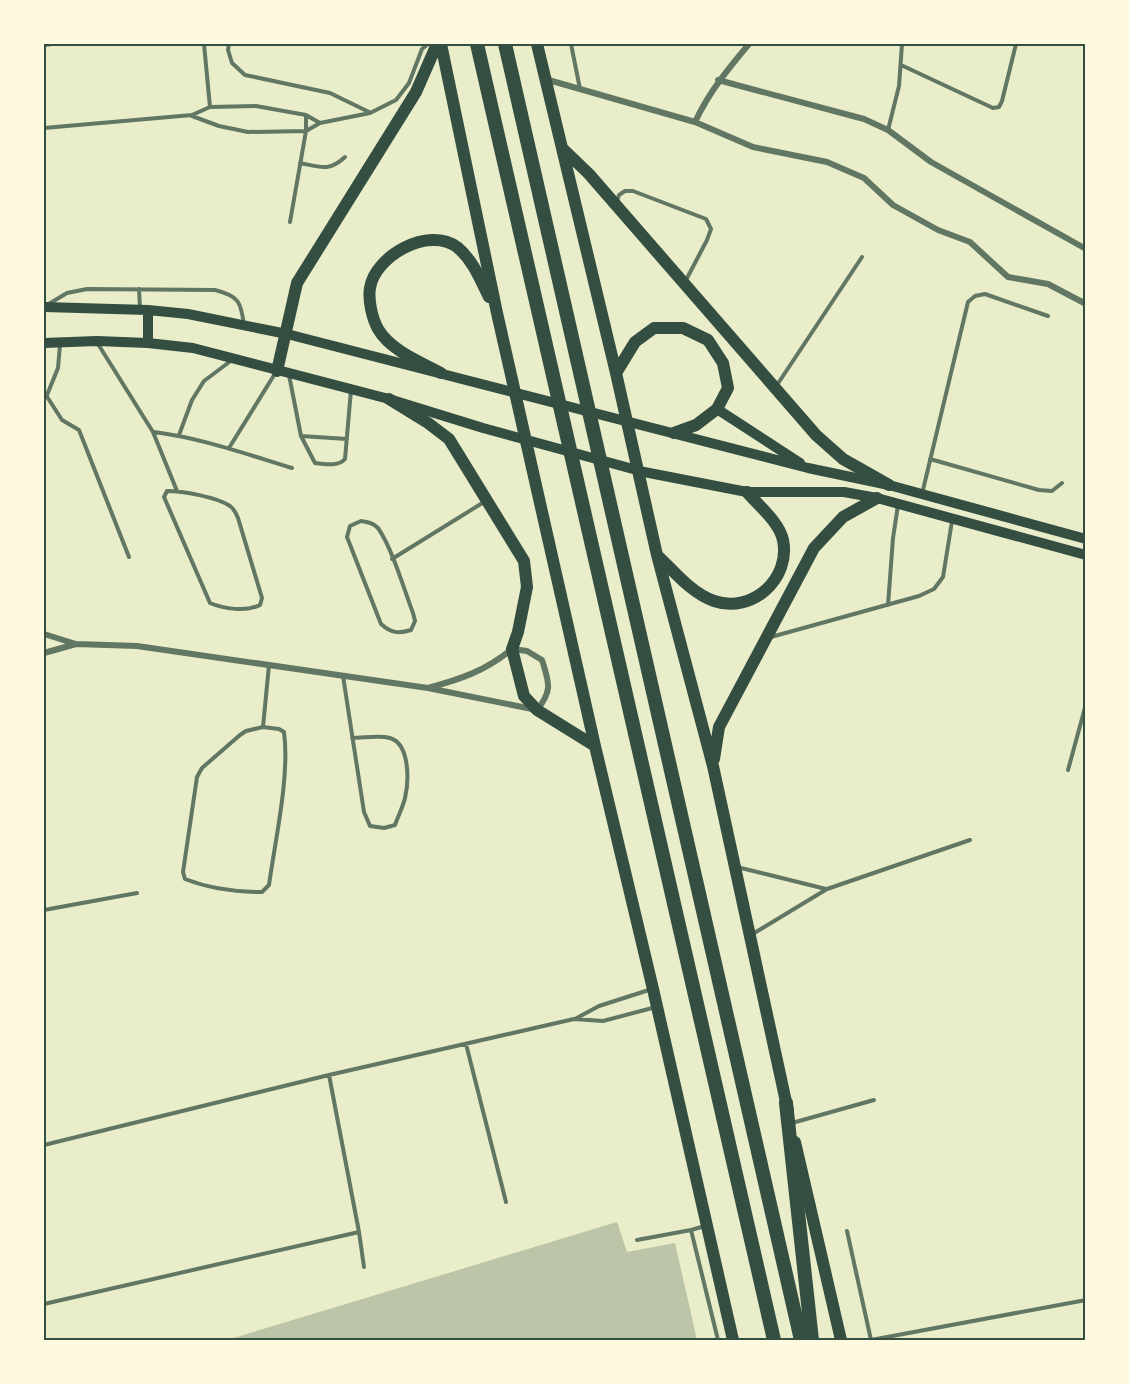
<svg xmlns="http://www.w3.org/2000/svg" width="1129" height="1384" font-family="'DejaVu Sans',sans-serif">
  <style>
    .building { fill: #bcc5a7 }
    .lines { fill: none; stroke-linecap: round; stroke-linejoin: round }
    .service { stroke: #617663; stroke-width: 4 }
    .minor { stroke: #617663; stroke-width: 6 }
    .secondary { stroke: #344e41; stroke-width: 10 }
    .primary { stroke: #344e41; stroke-width: 12 }
    .trunk { stroke: #344e41; stroke-width: 14 }
    .neatline { fill: none; stroke: #344e41; stroke-width: 2 }
  </style>
  <rect width="100%" height="100%" fill="#e9edc9"/>
  <path class="building" d="M617,1222L627,1252L675,1243L697,1340H227Z"/>
  <g class="lines">
    <path class="service" d="M204,44L210,107
      M229,44L228,50L232,63L245,75L330,93L369,112
      M571,44L580,89
      M44,45L52,44
      M901,65L993,108L999,107L1002,101L1016,44
      M192,116L219,126L248,132L306,131L320,123L370,113L396,100L409,83L422,49L428,44
      M44,128L192,115L210,107L256,106L306,115L320,123
      M888,130L899,86L902,44
      M300,163C320,167 329,172 345,157
      M617,201L619,195L625,191H633L706,219L711,229L707,240L685,282
      M290,222L306,131V115
      M139,289L140,309
      M47,305L67,293L87,289L215,290C239,296 241,302 244,325
      M98,344L153,432L177,491
      M289,375L301,436L315,463C325,464 338,467 345,459L351,390
      M777,385L862,257
      M44,392L62,420L79,430L129,557
      M47,395L58,368L60,345
      M154,432C201,438 246,454 292,468
      M179,435L192,400L204,381L232,360
      M301,436L347,439
      M229,448L276,372
      M930,459L1039,490L1052,491L1062,483
      M167,491C182,491 217,497 230,506C234,509 236,513 238,518L262,598L260,605C246,612 224,609 210,603L164,497Z
      M922,494L968,302L975,296L985,294L1048,316
      M361,521C368,522 373,523 378,528C392,548 404,589 413,613L415,621L411,630C398,634 391,633 381,624L347,537L350,526Z
      M392,559L484,502
      M888,605L893,538L898,505
      M771,637L919,596L934,589L943,577L952,521
      M343,676L364,812L370,826L384,828L395,825C398,816 403,807 405,798C409,781 410,744 390,738C379,735 364,738 352,738
      M263,727L279,729L284,732C290,776 275,841 269,885L262,892C237,892 208,888 185,879L183,872L197,777L202,768L240,735L246,731Z
      M263,727L269,665
      M1068,770L1086,704
      M737,867L826,889
      M44,910L137,893
      M751,935L827,889L970,840
      M575,1019L599,1006L652,989
      M466,1044L506,1202
      M329,1075L359,1232L364,1267
      M792,1123L874,1100
      M44,1145L329,1075L574,1019L603,1021L656,1007
      M705,1226L691,1230L718,1340
      M847,1231L871,1340
      M637,1240L691,1230
      M44,1304L359,1232
      M871,1340L1086,1300"/>
    <path class="minor" d="M545,79L695,122L753,147L827,162L864,178L893,205L938,230L970,242L1008,277L1048,284L1086,304
      M718,80L864,119L888,130L931,162L1086,249
      M695,122C709,92 728,69 749,44
      M44,634L76,644L137,646L428,688L537,710C553,690 549,683 542,660L527,651L512,649C485,671 461,679 428,688
      M44,653L76,644"/>
    <path class="secondary" d="M44,307L148,310L188,314L287,334L808,468L889,485L1086,539
      M148,310V343
      M44,343L97,341L148,343L193,348L389,399L483,428L644,472L747,492H844L877,498L1086,555
      M717,409L800,463"/>
    <path class="primary" d="M441,44L497,313L595,746L653,989L733,1340
      M537,44L616,373L657,555L713,766L788,1111
      M562,148L589,174L816,435L843,459L889,485
      M277,371L297,283L416,92L437,44
      M441,373C420,362 390,350 378,329C372,318 368,300 370,288C375,256 428,226 457,247C473,260 480,279 489,297
      M616,373L635,342L654,328H683L708,340L723,363L728,388L717,409L696,425L674,433
      M389,399L428,423L449,439L524,561L527,587L518,632L512,649L524,696L537,710L595,746
      M657,555C674,571 691,593 714,601C752,614 791,579 783,540C779,522 759,506 747,492
      M714,759L719,727L814,548L843,517L877,498
      M795,1142L841,1340"/>
    <path class="trunk" d="M477,44L774,1340
      M505,44L801,1340
      M786,1103L812,1340"/>
  </g>
  <rect width="1129" height="1384" fill="none" stroke="#fefae0" stroke-width="90"/>
  <rect x="45" y="45" width="1039" height="1294" class="neatline"/>
</svg>
